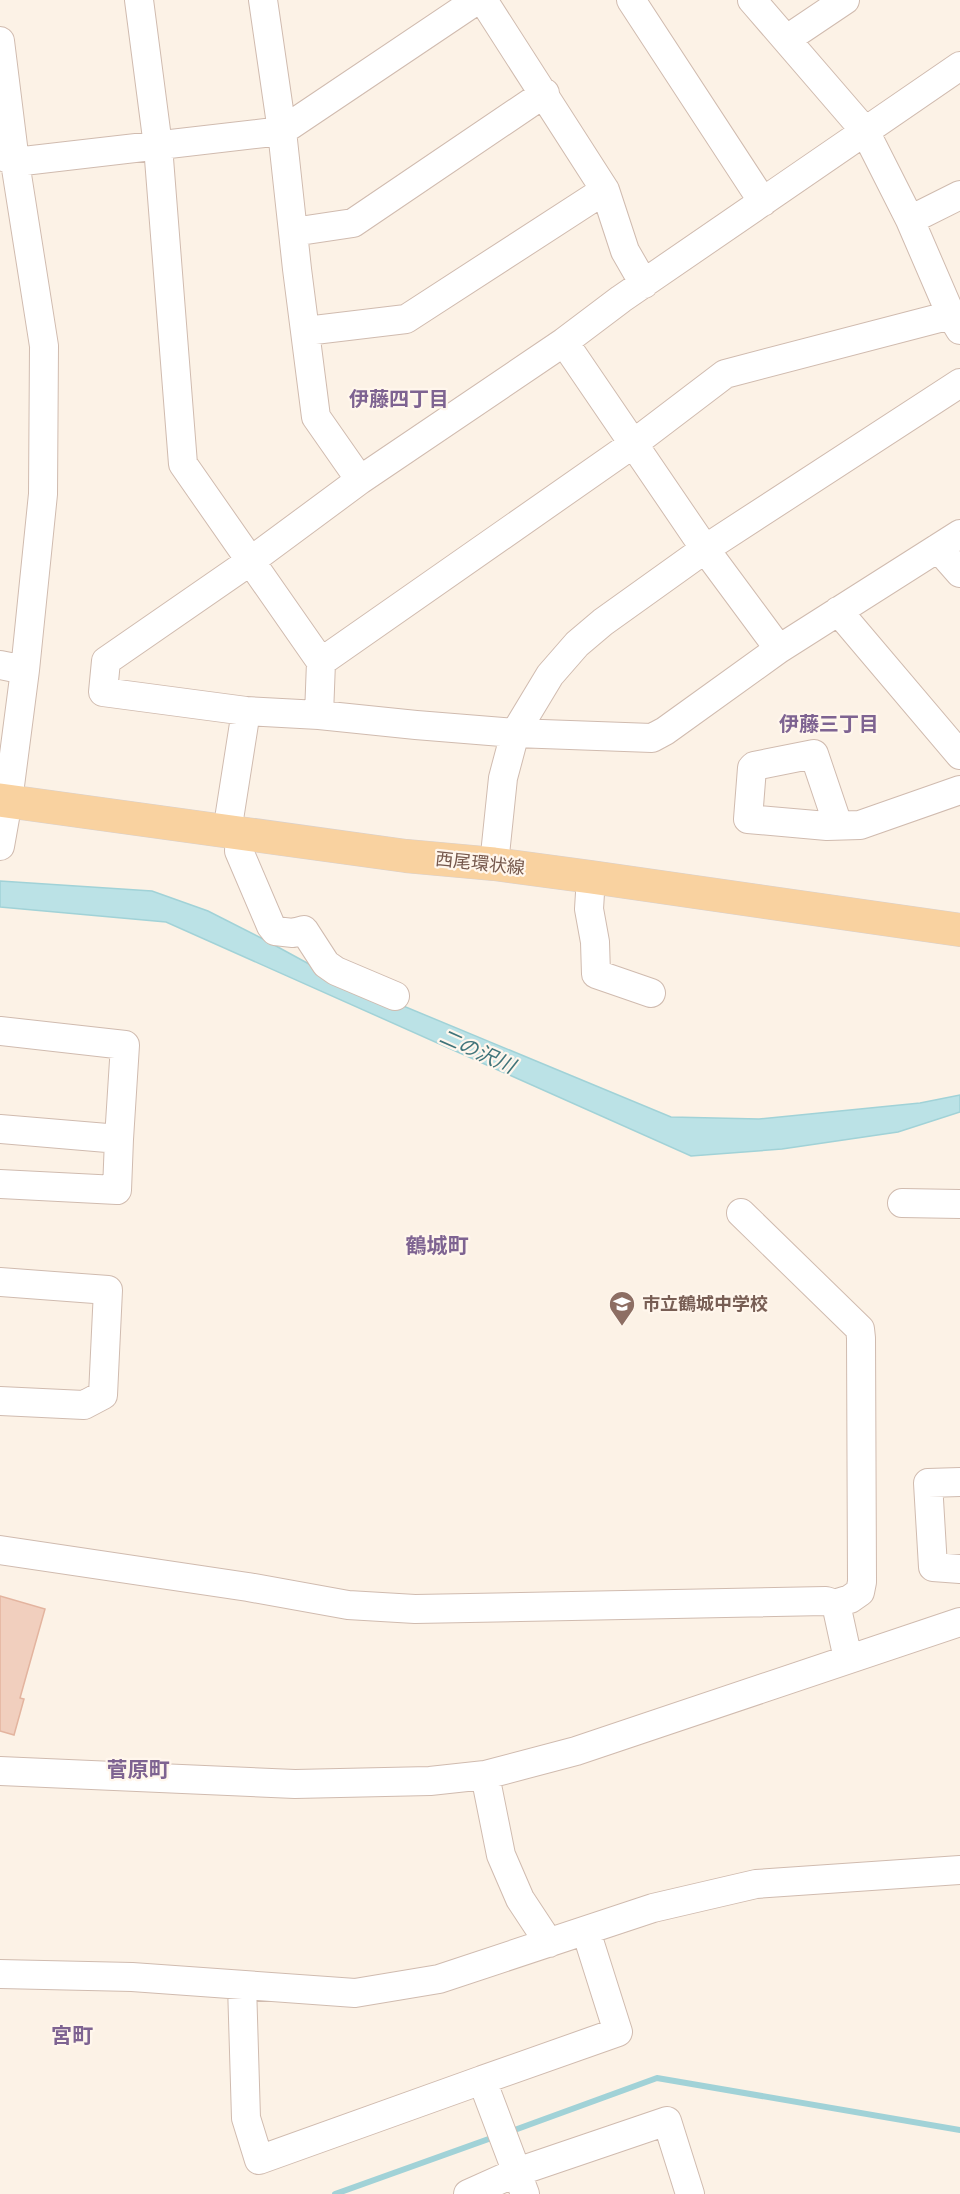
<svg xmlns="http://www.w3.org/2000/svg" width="960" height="2194" font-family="'Source Sans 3','Noto Sans JP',sans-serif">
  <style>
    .water { fill: #bbe2e6; stroke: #a1d2d7; stroke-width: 1.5 }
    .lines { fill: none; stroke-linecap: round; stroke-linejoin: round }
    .stream { stroke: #a1d2d7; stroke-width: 6 }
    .building { fill: #f1cfbe; stroke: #e3b49f; stroke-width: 1.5 }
    .minor-casing { stroke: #d0bbaf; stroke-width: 30 }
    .major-casing { stroke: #d8d0cd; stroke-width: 34 }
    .minor { stroke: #fff; stroke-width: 28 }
    .major { stroke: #f9d2a0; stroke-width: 33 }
    .labels { text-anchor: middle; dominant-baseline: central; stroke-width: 4.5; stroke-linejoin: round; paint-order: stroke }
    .street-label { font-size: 18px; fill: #75574b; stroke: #fff6ec }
    .education-label { font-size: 18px; font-weight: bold; fill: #785e54; stroke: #fff6ec; text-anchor: start }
    .neighbourhood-label { font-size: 20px; font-weight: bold; fill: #7e6391; stroke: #fff6ec }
    .water-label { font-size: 20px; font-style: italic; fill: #3f747a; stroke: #fff6ec }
    .quarter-label { font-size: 21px; font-weight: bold; fill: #7e6391; stroke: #fff6ec }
  </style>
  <rect width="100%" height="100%" fill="#fcf2e6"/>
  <path class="water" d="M0,881L152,891L208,911L265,940L331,976L671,1117L759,1119L920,1103L960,1095V1112L898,1132L782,1149L691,1156L166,922L0,907Z"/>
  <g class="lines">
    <path class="stream" d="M509,2132L657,2078L960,2130
      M335,2194L497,2136"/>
  </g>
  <path class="building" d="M0,1596L45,1609L20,1698L24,1699L14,1735L0,1731Z"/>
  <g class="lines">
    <g class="minor-casing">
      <path id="minor" d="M139,0L158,146L183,464L321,662L319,715
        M263,0L282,131L297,269L316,417L360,480
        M483,0L605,190L625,251L644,284
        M631,0L763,202
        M752,0L865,131L910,220L951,315L960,330
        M787,39L845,0
        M0,41L15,162L44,346L43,494L25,670L8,801L0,846
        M960,66L621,299L564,342L360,480L252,560L106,661L103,692L246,711L319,715L416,725L515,733L652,738L665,731L779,649L960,534
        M0,155L15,162L282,131L477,0
        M910,220L960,195
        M293,232L353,223L545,93
        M306,331L406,319L605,190
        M564,342L705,549L779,649
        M938,548L960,573
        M838,611L960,755
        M321,662L633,444L725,374L951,315
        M0,665L25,670
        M838,825L814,754L754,766L752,768L748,819L827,826L860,825L960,790
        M227,832L246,711
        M240,834L239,851L271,926L275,931L293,933L304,930L326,964L336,971L395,996
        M494,864L503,778L515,733L550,675L577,644L603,622L705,549L960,383
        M591,877L589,909L595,942L596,974L651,993
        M0,1031L125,1045L119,1139L0,1129
        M0,1184L117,1190L119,1139
        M902,1203L960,1204
        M741,1213L860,1329L861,1338L862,1582L860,1592L850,1599L834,1604
        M0,1282L108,1290L103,1395L84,1405L0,1401
        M960,1482L928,1483L933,1567L960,1569
        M0,1550L248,1587L348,1605L415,1609L826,1601L836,1604L848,1659
        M0,1771L295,1784L430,1781L485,1775L576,1751L960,1622
        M485,1775L501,1855L520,1899L549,1943
        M0,1974L132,1977L355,1993L439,1979L653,1908L756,1884L960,1870
        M242,1985L246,2118L259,2160L482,2080
        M468,2194L517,2172L667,2121L690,2194
        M525,2194L482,2080L618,2032L586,1931"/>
    </g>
    <g class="major-casing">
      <path id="major" d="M0,800L406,856L494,864L591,877L960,930"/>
    </g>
    <use href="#minor" class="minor"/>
    <use href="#major" class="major"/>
  </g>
  <defs>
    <g id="school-pin" transform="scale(1.35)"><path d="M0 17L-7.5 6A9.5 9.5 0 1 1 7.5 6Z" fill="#8d6e63" stroke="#fff6ec"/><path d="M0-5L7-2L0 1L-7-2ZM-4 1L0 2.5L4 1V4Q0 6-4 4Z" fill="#fff"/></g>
  </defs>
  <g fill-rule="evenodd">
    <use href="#school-pin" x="622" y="1304"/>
  </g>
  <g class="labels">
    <g class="street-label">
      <text transform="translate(480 864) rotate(6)">西尾環状線</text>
    </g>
    <g class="education-label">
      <text x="642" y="1304">市立鶴城中学校</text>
    </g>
    <g class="neighbourhood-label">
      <text x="399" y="400">伊藤四丁目</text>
      <text x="829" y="725">伊藤三丁目</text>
    </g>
    <g class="water-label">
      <text transform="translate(477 1052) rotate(24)">二の沢川</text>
    </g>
    <g class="quarter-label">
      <text x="437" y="1246">鶴城町</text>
      <text x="138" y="1770">菅原町</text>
      <text x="72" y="2036">宮町</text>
    </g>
  </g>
</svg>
